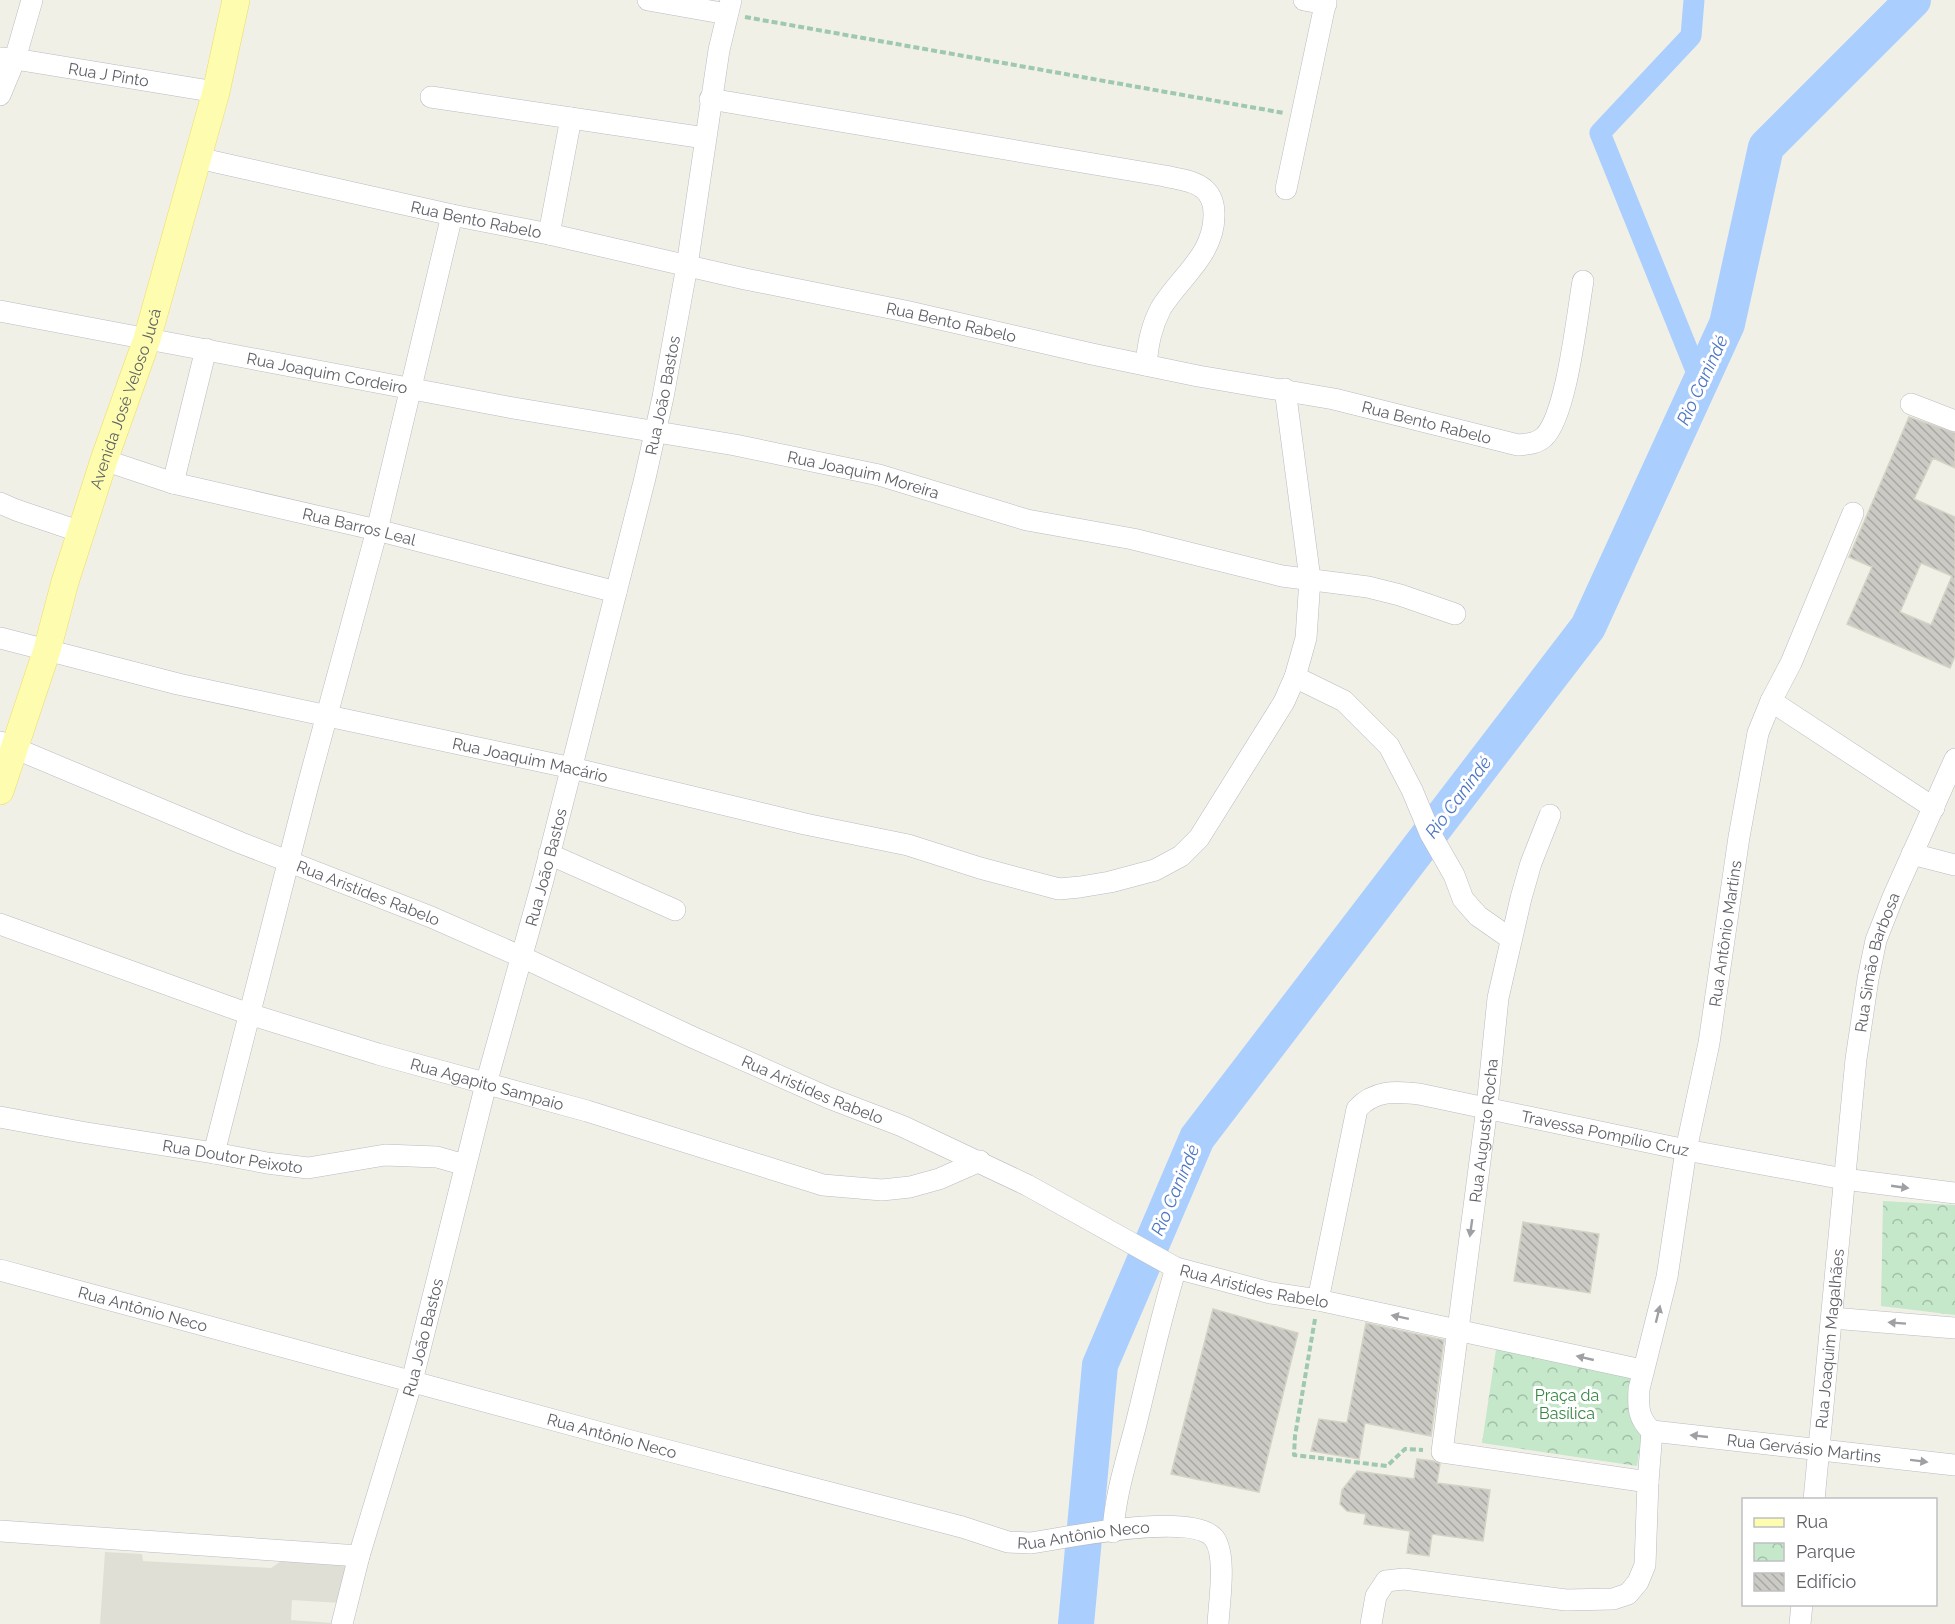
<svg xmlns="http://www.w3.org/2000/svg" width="1955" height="1624" font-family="Raleway,sans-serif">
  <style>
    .education { fill: #e0dfd5 }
    .park { fill: url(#park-crowns) }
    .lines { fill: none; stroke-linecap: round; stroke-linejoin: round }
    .canal { stroke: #aacefe; stroke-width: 21 }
    .river { stroke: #aacefe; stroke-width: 36 }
    .building { fill: url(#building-back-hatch); stroke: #d5d3c6; stroke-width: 1.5; fill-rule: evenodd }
    .minor-casing { stroke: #b9bbc0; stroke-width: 22 }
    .major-casing { stroke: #f0dc61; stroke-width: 28 }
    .path { stroke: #9ec8b0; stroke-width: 4; stroke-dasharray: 6 3; stroke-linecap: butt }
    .minor { stroke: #fff; stroke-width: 21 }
    .major { stroke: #fefcaf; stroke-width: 27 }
    .oneway { fill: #9fa0a4 }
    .labels { text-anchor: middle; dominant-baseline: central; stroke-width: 6; stroke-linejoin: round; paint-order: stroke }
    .street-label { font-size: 16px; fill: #5f6167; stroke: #fff }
    .park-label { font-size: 16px; fill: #378645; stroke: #fff }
    .water-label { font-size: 18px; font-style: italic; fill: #4b75c3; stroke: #fff }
  </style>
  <defs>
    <pattern id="park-crowns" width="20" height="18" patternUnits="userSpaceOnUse" patternTransform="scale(1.5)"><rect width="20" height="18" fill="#c5e7ca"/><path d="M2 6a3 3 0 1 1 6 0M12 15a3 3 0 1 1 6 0" fill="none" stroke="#a3bfa8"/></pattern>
    <pattern id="building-back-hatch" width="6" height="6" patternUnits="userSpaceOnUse" patternTransform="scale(1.5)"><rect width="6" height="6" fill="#cccac4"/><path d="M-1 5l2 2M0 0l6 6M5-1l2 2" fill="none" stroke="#a9a7a3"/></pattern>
  </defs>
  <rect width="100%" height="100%" fill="#f0f0e7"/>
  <path class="education" d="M105,1552L142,1554L143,1561L271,1568L283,1560L361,1566L358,1604L292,1600L291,1620L347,1624H100Z"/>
  <path class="park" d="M1883,1201L1955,1205V1315L1881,1306Z
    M1497,1343L1652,1366L1637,1466L1482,1443Z"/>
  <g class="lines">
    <path class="canal" d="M1694,0L1691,36L1600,133L1701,383"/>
    <path class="river" d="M1076,1624L1100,1365L1197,1138L1588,627L1727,324L1766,147L1913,0"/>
  </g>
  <path class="building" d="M1909,417L1955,433V468L1933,458L1914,499L1955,517V656L1950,668L1847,624L1872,567L1849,557ZM1921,563L1952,576L1931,625L1900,612Z
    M1523,1222L1599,1234L1590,1293L1514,1281Z
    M1213,1309L1298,1333L1259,1492L1171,1474Z
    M1366,1323L1444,1340L1431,1436L1365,1423L1359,1459L1311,1451L1319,1419L1347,1423Z
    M1417,1459L1433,1461L1440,1464L1437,1483L1490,1490L1483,1541L1432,1534L1429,1556L1407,1553L1410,1531L1364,1524L1366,1514L1347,1511L1340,1504L1342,1490L1357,1471L1414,1479Z"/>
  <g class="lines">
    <g class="minor-casing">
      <g id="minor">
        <path d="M648,0L727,14"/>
        <path d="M1304,0L1326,4"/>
        <path id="s1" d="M0,58L15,59L216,92"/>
        <path d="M0,95L15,59L32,0"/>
        <path d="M431,97L705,138"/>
        <path d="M710,99L1165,176C1177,179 1194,180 1204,189C1211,195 1214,205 1214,214C1215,254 1180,277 1161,308C1151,327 1148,344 1146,365"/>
        <path id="s2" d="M198,158L452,215L549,234L745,279L905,311L1092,354L1198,376L1334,399L1518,445C1528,444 1536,444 1544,437C1567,415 1577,315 1583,281"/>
        <path d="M1286,189L1326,0"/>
        <path d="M549,234L571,118"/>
        <path id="s3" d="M0,311L508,407L735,445L879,475L1027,520L1133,539L1282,576L1368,587L1400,595L1455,614"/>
        <path d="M1911,404L1955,421"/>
        <path id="s4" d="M104,460L173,483L377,530L616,592"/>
        <path d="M173,483L206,349"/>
        <path d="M0,503L16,510L81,532"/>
        <path id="s5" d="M0,638L178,684L572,768L805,824L908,845L980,868L1059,889L1080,887L1110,882L1155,870L1181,856L1199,838L1284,702L1295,677L1306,638L1310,579L1285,389"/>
        <path d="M1295,677L1344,701L1389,746L1412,790L1430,833L1454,875L1463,899L1478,916L1511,939"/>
        <path d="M1771,701L1934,808"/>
        <path id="s6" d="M0,742L241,843L431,917L522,957L692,1037L829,1098L902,1126L1027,1185L1176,1268L1271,1293L1318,1300L1642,1370"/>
        <path d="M549,854L675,910"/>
        <path d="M1912,854L1955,865"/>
        <path id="s7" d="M0,924L249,1014L378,1054L587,1111L823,1185L882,1190L910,1187L939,1179L980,1161"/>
        <path id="s8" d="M0,1117L81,1132L214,1153L267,1163L308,1168L385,1155L437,1157L465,1165"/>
        <path d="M214,1153L308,785L377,530L452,215"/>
        <path id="s9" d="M0,1270L635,1442L962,1527L1008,1542L1030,1543C1065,1538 1192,1511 1214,1538C1227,1555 1219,1603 1218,1624"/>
        <path id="s10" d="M1318,1300L1357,1109C1374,1090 1396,1091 1419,1094L1686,1150L1844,1179L1955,1193"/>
        <path d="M1832,1318L1955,1328"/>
        <path id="s11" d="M1652,1431L1955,1465"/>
        <path id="s12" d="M1648,1482L1652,1431C1638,1419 1638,1407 1639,1389L1667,1277L1686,1150L1709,1043L1739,837L1758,733L1771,701L1791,663L1853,513"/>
        <path id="s13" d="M1814,1500L1856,1059L1868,979L1876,940L1893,897L1955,759"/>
        <path d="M0,1531L359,1556"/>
        <path d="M1113,1532C1115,1495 1127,1459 1136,1424C1149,1372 1160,1320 1176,1268"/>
        <path id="s14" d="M342,1624L359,1556L412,1381L486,1084L543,880L645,478L663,397L687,266L719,50L731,0"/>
        <path id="s15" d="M1371,1624L1376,1596L1386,1581L1404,1579L1566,1600L1613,1599L1628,1594L1638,1582L1645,1565L1648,1482L1442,1452L1487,1107L1498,998L1521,898L1531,863L1550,815"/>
        <path d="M1800,1624L1802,1604"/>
      </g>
    </g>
    <g class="major-casing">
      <g id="major">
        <path id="s16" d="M0,791L47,650L65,582L104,460L147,339L216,92L236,0"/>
      </g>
    </g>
    <path class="path" d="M745,17L1284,113
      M1315,1319L1295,1436L1294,1455L1387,1466L1405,1449L1423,1450"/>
    <use href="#minor" class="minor"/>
    <use href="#major" class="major"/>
  </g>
  <defs><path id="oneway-solid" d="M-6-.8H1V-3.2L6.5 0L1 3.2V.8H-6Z" transform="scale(1.5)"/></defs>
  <g class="oneway">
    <use href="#oneway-solid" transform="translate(1900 1187) rotate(8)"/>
    <use href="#oneway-solid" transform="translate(1471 1228) rotate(98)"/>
    <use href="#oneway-solid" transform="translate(1658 1314) rotate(-76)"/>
    <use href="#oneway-solid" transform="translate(1400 1317) rotate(-168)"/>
    <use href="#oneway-solid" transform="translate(1897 1323) rotate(-176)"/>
    <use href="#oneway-solid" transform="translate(1585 1358) rotate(-167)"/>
    <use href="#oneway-solid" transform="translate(1699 1436) rotate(-174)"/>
    <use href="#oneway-solid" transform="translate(1919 1461) rotate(7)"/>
  </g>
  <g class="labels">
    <g class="street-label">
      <text stroke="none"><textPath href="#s1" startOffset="110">Rua J Pinto</textPath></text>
      <text stroke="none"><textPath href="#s2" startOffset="285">Rua Bento Rabelo</textPath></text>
      <text stroke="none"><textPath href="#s2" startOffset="771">Rua Bento Rabelo</textPath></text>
      <text stroke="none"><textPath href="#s3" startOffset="333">Rua Joaquim Cordeiro</textPath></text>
      <text stroke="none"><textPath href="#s14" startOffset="1270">Rua João Bastos</textPath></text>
      <text stroke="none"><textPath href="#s16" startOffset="412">Avenida José Veloso Jucá</textPath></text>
      <text stroke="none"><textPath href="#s2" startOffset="1257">Rua Bento Rabelo</textPath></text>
      <text stroke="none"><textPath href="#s3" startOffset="879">Rua Joaquim Moreira</textPath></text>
      <text stroke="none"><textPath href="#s4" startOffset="264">Rua Barros Leal</textPath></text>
      <text stroke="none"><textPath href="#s5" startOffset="544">Rua Joaquim Macário</textPath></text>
      <text stroke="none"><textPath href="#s14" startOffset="784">Rua João Bastos</textPath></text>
      <text stroke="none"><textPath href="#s6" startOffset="398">Rua Aristides Rabelo</textPath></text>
      <text stroke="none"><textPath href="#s12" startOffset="561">Rua Antônio Martins</textPath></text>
      <text stroke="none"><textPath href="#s13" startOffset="542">Rua Simão Barbosa</textPath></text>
      <text stroke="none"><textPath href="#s7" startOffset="513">Rua Agapito Sampaio</textPath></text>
      <text stroke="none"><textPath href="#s6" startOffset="884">Rua Aristides Rabelo</textPath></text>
      <text stroke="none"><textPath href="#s15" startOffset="940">Rua Augusto Rocha</textPath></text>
      <text stroke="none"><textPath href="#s10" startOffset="452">Travessa Pompílio Cruz</textPath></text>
      <text stroke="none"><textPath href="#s8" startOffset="236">Rua Doutor Peixoto</textPath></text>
      <text stroke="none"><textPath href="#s6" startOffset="1370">Rua Aristides Rabelo</textPath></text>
      <text stroke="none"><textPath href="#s9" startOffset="148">Rua Antônio Neco</textPath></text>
      <text stroke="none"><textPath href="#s14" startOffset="298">Rua João Bastos</textPath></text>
      <text stroke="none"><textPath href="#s13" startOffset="162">Rua Joaquim Magalhães</textPath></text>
      <text stroke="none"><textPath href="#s9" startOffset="634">Rua Antônio Neco</textPath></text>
      <text stroke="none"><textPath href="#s11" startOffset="153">Rua Gervásio Martins</textPath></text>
      <text stroke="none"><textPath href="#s9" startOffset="1120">Rua Antônio Neco</textPath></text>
    </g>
    <g class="park-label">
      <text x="1567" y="1395">Praça da<tspan x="1567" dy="18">Basílica</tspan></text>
    </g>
    <g class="water-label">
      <text transform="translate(1702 380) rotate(-65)">Rio Canindé</text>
      <text transform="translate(1458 797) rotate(-53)">Rio Canindé</text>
      <text transform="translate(1175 1190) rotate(-67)">Rio Canindé</text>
    </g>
  </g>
  <rect x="1742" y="1498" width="195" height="108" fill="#ffffff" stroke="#bfc0c2" stroke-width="1.5"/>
  <rect x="1754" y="1518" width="30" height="9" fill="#fefcaf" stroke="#bfc0c2" stroke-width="1.5"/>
  <text x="1796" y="1528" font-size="18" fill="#5f6167">Rua</text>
  <rect x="1754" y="1543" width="30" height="18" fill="url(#park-crowns)" stroke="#bfc0c2" stroke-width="1.5"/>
  <text x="1796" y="1558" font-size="18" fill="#5f6167">Parque</text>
  <rect x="1754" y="1573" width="30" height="18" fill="url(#building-back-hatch)" stroke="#bfc0c2" stroke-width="1.5"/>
  <text x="1796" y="1588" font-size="18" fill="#5f6167">Edifício</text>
</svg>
